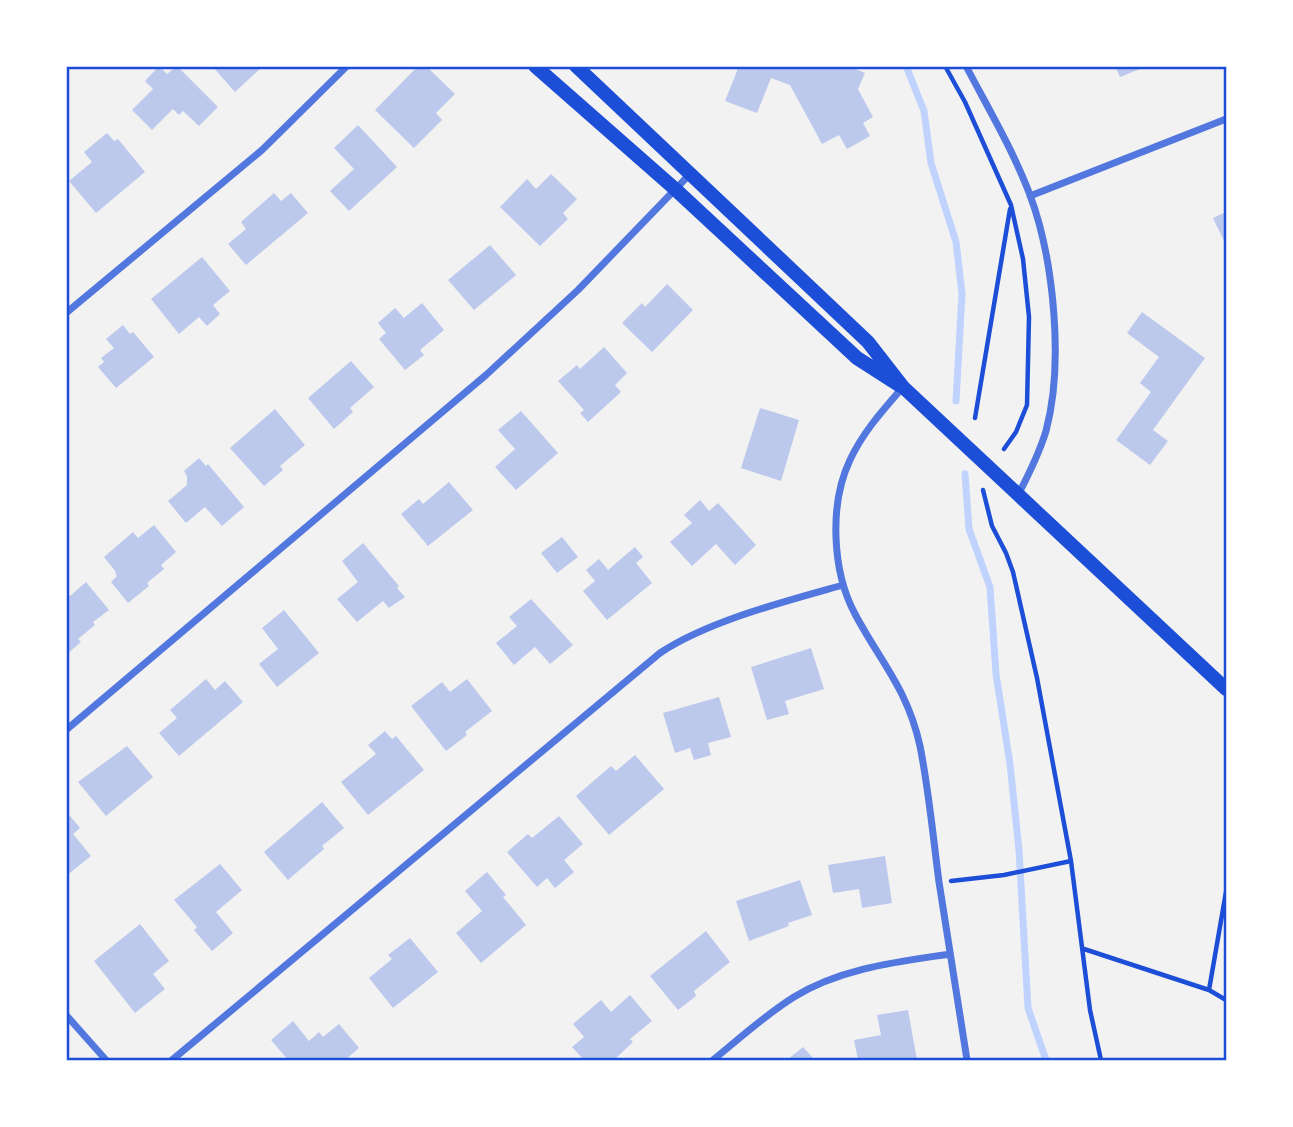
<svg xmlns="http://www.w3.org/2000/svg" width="1293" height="1127" font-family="Poppins,sans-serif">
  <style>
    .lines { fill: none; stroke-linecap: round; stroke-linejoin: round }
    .stream { stroke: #bfd3fe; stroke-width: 7 }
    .building { fill: #bdc9ec }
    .path { stroke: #1d4ed8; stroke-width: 4.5 }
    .minor { stroke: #5277de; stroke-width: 7 }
    .secondary { stroke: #1d4ed8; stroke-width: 14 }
    .neatline { fill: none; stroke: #1d4ed8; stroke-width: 2.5 }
  </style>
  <rect width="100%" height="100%" fill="#f2f2f2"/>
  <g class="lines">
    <path class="stream" d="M906,66L924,111L931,163L956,242L962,294L956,401
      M965,474L969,529L990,587L996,674L1010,764L1019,850L1028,1008L1046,1060"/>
  </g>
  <path class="building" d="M159,66L167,74L177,66L218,107L199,126L183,111L179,115L173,109L152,130L132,110L153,89L145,81Z
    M212,66H263L235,92Z
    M418,66H426L455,94L436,113L442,120L414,148L375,110Z
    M739,66H849L865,73L858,89L873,117L863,123L870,136L847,149L839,135L822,144L790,85L771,78L757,113L725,101Z
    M1115,66H1145V67L1120,77Z
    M358,125L397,167L349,211L330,191L354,169L334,148Z
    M107,133L114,141L118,139L145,172L96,213L69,181L92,162L84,152Z
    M551,174L577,199L563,213L568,219L540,246L500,207L527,179L536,189Z
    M274,193L281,201L291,193L308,213L246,265L228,244L246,229L241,222Z
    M1226,212V245L1213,218Z
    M490,245L516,275L474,310L448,280Z
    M202,257L230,291L213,305L220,314L207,326L199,317L179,334L151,299Z
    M667,284L693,310L652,352L622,323L642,303L645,307Z
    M422,303L444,330L420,350L424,355L405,370L379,339L386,333L378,323L395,308L404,318Z
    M1142,312L1205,358L1153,430L1168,441L1150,465L1116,440L1151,392L1140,383L1159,357L1127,333Z
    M123,325L130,334L133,332L154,357L116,388L98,367L104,362L101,358L114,348L106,339Z
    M604,347L627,373L615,385L621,392L588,422L580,413L584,410L558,381L577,365L580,369Z
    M351,361L374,387L350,408L353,412L334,429L308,398Z
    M760,408L799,420L781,481L741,468Z
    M275,409L305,445L280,466L283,470L264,486L230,448Z
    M521,411L558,453L516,490L495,467L515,449L498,430Z
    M199,458L206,466L208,464L244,507L222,526L205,507L186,523L168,501L187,485V476L184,471Z
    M449,482L473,510L428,546L401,514L419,499L423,504Z
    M700,500L709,511L718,503L756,545L735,565L716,544L692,566L670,542L692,523L684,515Z
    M154,525L176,552L161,565L164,569L147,583L149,586L128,603L111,582L117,576L115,573L116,572L104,557L133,532L138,538Z
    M562,537L578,557L557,573L541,553Z
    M363,543L399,586L397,588L405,597L389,608L383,601L357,622L337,599L358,582L342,561Z
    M635,547L643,557L636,563L652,583L607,620L583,591L595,581L586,570L599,559L608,570Z
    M86,582L109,610L93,622L95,625L78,639L81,642L66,655V595L68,594L70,596Z
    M531,599L573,645L550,664L535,647L514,665L496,643L517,626L509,617Z
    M284,610L319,653L277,687L259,664L278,649L262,628Z
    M811,648L824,689L785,701L789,714L767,720L751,667Z
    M206,679L215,690L225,681L243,702L179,756L159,733L177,718L170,710Z
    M467,679L492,711L465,732L467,735L446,751L411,706L442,682L450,692Z
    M719,697L731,737L708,743L711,755L694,760L690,748L675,753L663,713Z
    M385,731L392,739L396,736L424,770L368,815L341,782L376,754L368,745Z
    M127,746L153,777L106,816L78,782Z
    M635,755L664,789L609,835L576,796L611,766L616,771Z
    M322,802L344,828L322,846L324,849L288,880L264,852Z
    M66,811L80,828L73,834L91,856L66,876Z
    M559,816L583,844L564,860L574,872L555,888L547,878L537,887L507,852L528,834L532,838Z
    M885,856L892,903L862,908L859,889L833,893L828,865Z
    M220,864L242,890L216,912L233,933L212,951L194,930L197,927L174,900Z
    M487,872L506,895L503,897L526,925L481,963L456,933L482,911L465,891Z
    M800,880L812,915L788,923L789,926L749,941L736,901Z
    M140,924L169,961L153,974L165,989L135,1013L94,961Z
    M706,931L730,962L694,991L696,996L678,1010L650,976Z
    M410,938L438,972L393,1008L369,978L392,959L388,955Z
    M630,995L652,1021L630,1039L633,1042L614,1060H584L572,1047L584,1037L573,1024L601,1000L611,1012Z
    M908,1010L917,1060H858L854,1040L881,1035L877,1015Z
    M293,1021L309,1041L319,1032L323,1037L339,1024L359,1048L345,1060H295L294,1058L288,1060L271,1040Z
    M803,1047L815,1060H787Z"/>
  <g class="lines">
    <path class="path" d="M945,66L965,102L1011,205L1023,259L1029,317L1027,405L1016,432L1004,449
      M975,418L1010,209
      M1071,861L1090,1010L1101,1060
      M951,881L1004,875L1071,861L1037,678L1013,572L1006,553L992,526L983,490
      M1084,949L1209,990L1226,1000
      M1209,990L1226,892"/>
    <path class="minor" d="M966,66C988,108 1013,150 1030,195C1054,260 1064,364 1046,431C1039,454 1029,474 1018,495
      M1030,196L1226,119
      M66,313L262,150L347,66
      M903,387C883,410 863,432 850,460C829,504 832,571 855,614C881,663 907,688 920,746C929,791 933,837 939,882C948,942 958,1001 967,1060
      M66,730L486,375L578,290L690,174
      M66,1015L106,1060
      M172,1060L660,653C708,621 786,601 843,585
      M713,1060C739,1039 765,1015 794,997C841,968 897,962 950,954"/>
    <path class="secondary" d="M535,66L675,189L857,358L899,385
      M576,66L868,342L903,387L1226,689"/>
  </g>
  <rect width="1293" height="1127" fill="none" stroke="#ffffff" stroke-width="136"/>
  <rect x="68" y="68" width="1157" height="991" class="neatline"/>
</svg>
